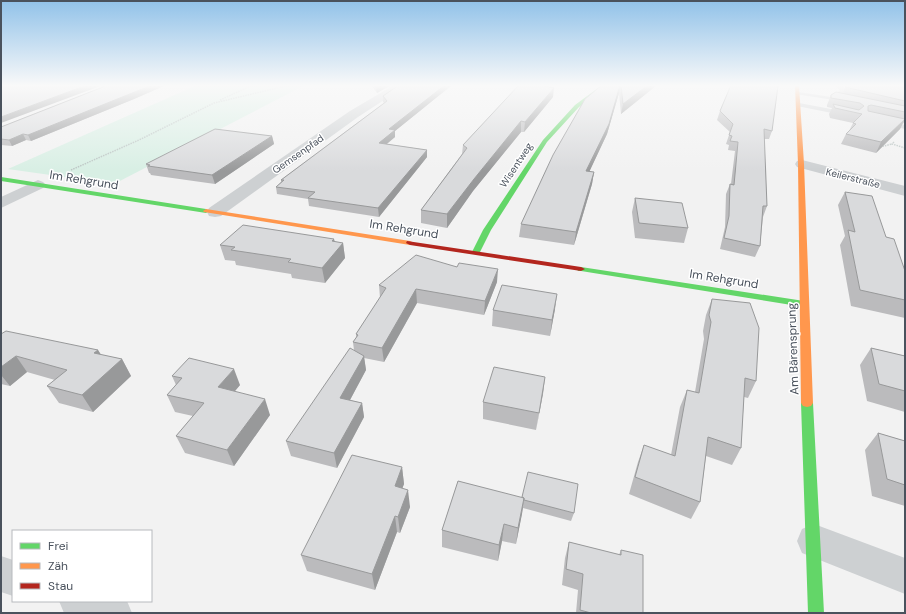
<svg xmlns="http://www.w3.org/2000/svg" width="906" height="614" font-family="'DM Sans',sans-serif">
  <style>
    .green { fill: #d8efe4 }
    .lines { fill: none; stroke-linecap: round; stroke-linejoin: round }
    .path { stroke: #bcc6c4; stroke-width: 1.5; stroke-dasharray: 1.5 1; stroke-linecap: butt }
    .lane { fill: #cdd0d2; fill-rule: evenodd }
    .street { fill: #cdd0d2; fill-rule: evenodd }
    .fast { fill: #63d668; fill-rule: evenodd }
    .slow { fill: #ff974d; fill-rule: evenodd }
    .jam { fill: #b3261e; fill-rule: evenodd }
    .wall { fill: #bbbbbd }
    .shaded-wall { fill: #98999a }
    .building { fill: #d9dadc; stroke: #98999a }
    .labels { text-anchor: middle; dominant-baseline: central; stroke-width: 3; stroke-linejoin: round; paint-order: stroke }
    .far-street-label { font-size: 10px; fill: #4a525d; stroke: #fff }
    .street-label { font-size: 12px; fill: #4a525d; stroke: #fff }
  </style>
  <rect width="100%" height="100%" fill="#f2f2f2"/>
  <path class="green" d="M197,85H305L114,184L8,169Z"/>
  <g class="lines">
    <path class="path" d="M220,100L253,85
      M894,142L892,144L905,148
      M880,147L892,144
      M71,170L139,140L214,103L290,85"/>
    <path class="lane" d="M833,85H840L846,89V91L837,98L847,100V102L795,94L798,92L831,97L840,90Z
      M799,103L847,112L850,114L847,116L797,106L796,105Z
      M886,121L905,125V129L884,124V122Z"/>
    <path class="street" d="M394,85H407L358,117L221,216L215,217L209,216L207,212L209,208L350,111Z
      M802,160L905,186V196L797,167L795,164L797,161Z
      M38,180L43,182L46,185L43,188L1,208V197Z
      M814,524L905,558V594L802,553L797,541L802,529Z
      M1,556L13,560V596L1,592Z
      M59,601H127L132,613H64Z"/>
    <path class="fast" d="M602,85H607L579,107L547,142L491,230L479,254H473L472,252L483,230L543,140L575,105Z
      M1,177L206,209L209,211L206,213L1,181Z
      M578,267H581L804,301L808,304L804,307L581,271H578L577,269Z
      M807,399L811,400L813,403L824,613H808L801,403L803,400Z"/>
    <path class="slow" d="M795,85H799L804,164L813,403L811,406L807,407L803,406L801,403L798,164Z
      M206,209L410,241L414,243L410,245L204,212L203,211Z"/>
    <path class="jam" d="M407,241L581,267L585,269L581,271L410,245L406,243Z"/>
  </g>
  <path class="wall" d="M108,85H166L134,99L31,141L26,140L12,146L1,145V127Z
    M371,85H391L377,93Z
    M399,85H452L395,131V137L387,144L427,150V157L379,217L309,206L308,199L277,194L276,187L281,182V180L384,103L383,102V96Z
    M602,85H657L621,114L619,93L607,134L589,172H594L592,184L574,245L519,237L521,224Z
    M905,85V124L903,123L900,129L876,153L841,144L846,134L849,131L853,123L830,118L829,114L832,108L827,107V105L831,95L843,93L845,87Z
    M553,97L524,132H521L473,191L447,228L421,223V210L462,154L463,145Z
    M720,111L772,131L769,139H764L767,206L763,217L760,246L755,257L720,249L725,227L726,194L730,184H731L735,151L728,150L729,145L726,144L730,132L717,120Z
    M272,136L274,144L215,184L151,175L150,173H149L146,164Z
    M845,192L886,237L905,271V318L851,306L840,245L845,236L838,205Z
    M635,198L688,228L684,243L635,238L632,212Z
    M334,239L335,242L343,243L345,258L325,283L292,278L291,274L236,265L235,261L225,260L220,245Z
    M497,282L484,315L417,303L384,362L364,358L366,370L350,400L362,403L364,417L337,468L291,456L286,441L354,350L353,342L356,338V334L380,298L379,285Z
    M712,299L756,381L748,398L744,397L741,448L732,465L706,456L700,502L691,519L629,494L638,462L644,445L671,455L680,407L687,390L695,392L704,339L703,331L706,315Z
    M555,309L550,336L492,326L493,310Z
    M1,334L98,350L101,355L122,359L131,376L93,412L59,403L47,386L55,380L27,372L10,386L1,384Z
    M871,348L905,356V412L867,401L860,365Z
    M172,376L240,385L235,391L270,415L234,466L185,453L176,436L193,416L175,412L167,395L176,385Z
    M545,377L536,430L483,419V402Z
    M878,433L905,441V506L872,496L865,450Z
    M402,467L404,484L402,488L410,507L400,533L397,532L375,590L307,571L301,555Z
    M458,481L574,513L571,521L523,508L516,544L502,541L498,561L442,547V530Z
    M569,542L619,555L621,550L643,613H576L578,590L562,585L565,558Z"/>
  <path class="shaded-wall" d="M87,85H103L1,123V117Z
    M152,85H166L134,99L31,141L28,135Z
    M380,85H391L377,93L376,87Z
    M445,85H452L395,131V137L379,150V143L389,129Z
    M621,85L619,93L607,134L584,183L586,171Z
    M648,85H657L621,114L623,104Z
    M554,88L553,97L524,132L525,122Z
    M905,119L900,129L876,153L881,142Z
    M521,121V132L473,191L447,228V214L474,179Z
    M23,134L26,140L12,146L9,140Z
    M272,136L274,144L215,184L212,175Z
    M427,150V157L379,217L378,208Z
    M594,172L592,184L574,245L576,232Z
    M334,239L336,251L343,243L345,258L325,283L322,268L332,241Z
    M498,269L497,282L484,315L485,301Z
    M416,289L417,303L384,362L382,348Z
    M557,294L555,309L550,336L552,320Z
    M98,350L108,366L94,353Z
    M16,356L27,372L10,386L1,375V367Z
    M364,356L366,370L343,413L340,398Z
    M122,359L131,376L93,412L82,395Z
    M234,369L240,385L224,404L218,387Z
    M545,377L543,394L536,430L539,413Z
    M265,399L270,415L234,466L227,450Z
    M362,403L364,417L337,468L334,453Z
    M402,467L404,484L397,503L395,486Z
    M408,490L410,507L400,533L398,517Z
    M524,498L522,514L516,544L518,528Z
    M395,516L397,532L375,590L372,574Z
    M504,524L502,541L498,561L499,545Z"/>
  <path class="building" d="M1,85H87L1,117Z
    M108,85H152L28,135L23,134L9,140L1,139V127Z
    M375,85H380L376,87Z
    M399,85H445L389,129L395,130L379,143L427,150L378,208L308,198L315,192L276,187L284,180H281L387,101L383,96Z
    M519,85H538L554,88L525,122L521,121L474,179L447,214L421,210L467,148L463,145Z
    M602,85H620L609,124L586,171L594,172L576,232L521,224L553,155L585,99Z
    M621,85H648L623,104Z
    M731,85H774L778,86L772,131L764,129L767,206H763L760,246L724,238L729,216L730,184L734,185L738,142L730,141L732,136L729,135L733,124L720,111Z
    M847,85H905V101L845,87Z
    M836,92L905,106V112L871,105L868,106V111L905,119L881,142L846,134L856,124L853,123L862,114L835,108L833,104L859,110L864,106L860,103L831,98V95Z
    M215,129L272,136L212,175L148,166L150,165L146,164Z
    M845,192L872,196L886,237L894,239L905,271V300L860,290L848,230L855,232Z
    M635,198L682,203L688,228L639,223Z
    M243,225L334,239L332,241L343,243L322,268L288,262L291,259L231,250L235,247L220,245Z
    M416,255L457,267L459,263L498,269L485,301L416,289L382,348L353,342L358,335L356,334L386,288L379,285Z
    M502,285L557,294L552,320L493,310Z
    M712,299L750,303L759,328L756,381L745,378L741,448L708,437L700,502L635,477L644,445L675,456L687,390L699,393L711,322L709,315Z
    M6,331L98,350L94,353L122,359L82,395L47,386L67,370L16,356L1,367V334Z
    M350,348L364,356L340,398L362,403L334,453L286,441Z
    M871,348L905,356V391L879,384Z
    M189,358L234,369L218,387L265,399L227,450L176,436L204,403L167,395L182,378L172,376Z
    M494,367L545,377L539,413L483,402Z
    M878,433L905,441V485L887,479Z
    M352,455L402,467L395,486L408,490L398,517L395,516L372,574L301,555Z
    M528,472L578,484L574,513L524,500V498L522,497Z
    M458,481L524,498L518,528L504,524L499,545L442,530Z
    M569,542L621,555V550L643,555V613H591L580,610L583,574L566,569Z"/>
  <linearGradient id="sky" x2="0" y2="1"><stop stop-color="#91c2e9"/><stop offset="0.5" stop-color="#f9f9f9"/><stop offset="1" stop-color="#f9f9f9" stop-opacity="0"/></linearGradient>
  <rect width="906" height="171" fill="url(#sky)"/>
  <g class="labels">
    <g class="far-street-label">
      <text transform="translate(298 154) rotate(-35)">Gemsenpfad</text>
      <text transform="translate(516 165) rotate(-57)">Wisentweg</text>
      <text transform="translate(853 178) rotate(14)">Keilerstraße</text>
    </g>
    <g class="street-label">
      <text transform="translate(84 180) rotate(9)">Im Rehgrund</text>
      <text transform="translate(404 229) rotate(9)">Im Rehgrund</text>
      <text transform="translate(724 279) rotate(9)">Im Rehgrund</text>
      <text transform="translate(793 349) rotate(-92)">Am Bärensprung</text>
    </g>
  </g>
  <rect width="906" height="614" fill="none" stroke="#4a525d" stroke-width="4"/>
  <rect x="12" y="530" width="140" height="72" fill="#ffffff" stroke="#b7babe"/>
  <rect x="20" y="543" width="20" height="6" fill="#63d668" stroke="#b7babe"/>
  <text x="48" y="550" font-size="12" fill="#4a525d">Frei</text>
  <rect x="20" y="563" width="20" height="6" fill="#ff974d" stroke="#b7babe"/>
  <text x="48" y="570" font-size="12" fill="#4a525d">Zäh</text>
  <rect x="20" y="583" width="20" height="6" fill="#b3261e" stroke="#b7babe"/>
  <text x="48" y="590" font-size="12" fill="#4a525d">Stau</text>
</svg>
